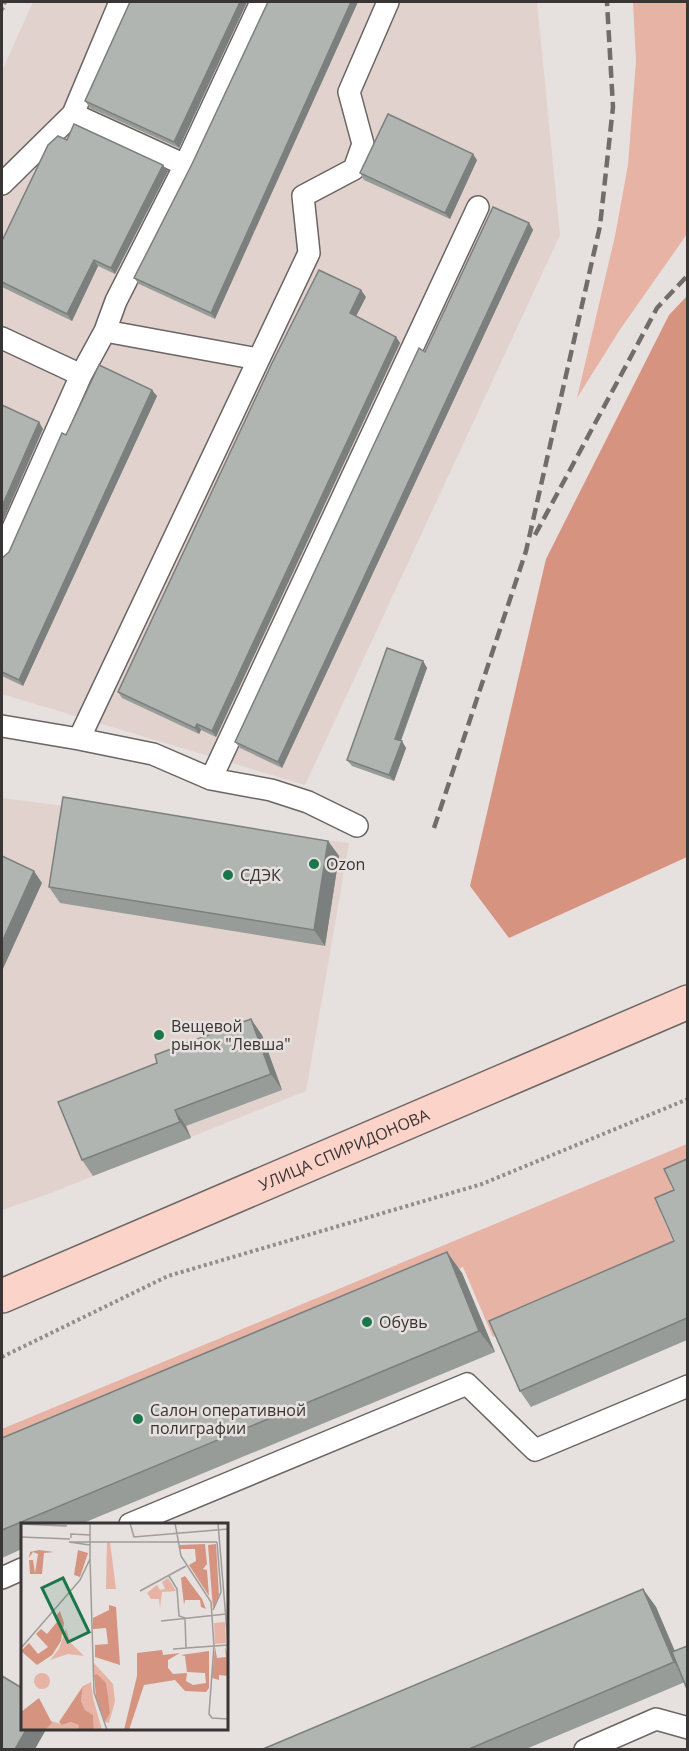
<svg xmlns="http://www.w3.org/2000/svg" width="689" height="1751" font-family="'Open Sans',sans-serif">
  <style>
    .built { fill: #e1d2ce }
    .green { fill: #e6b3a4 }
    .forest { fill: #d59380 }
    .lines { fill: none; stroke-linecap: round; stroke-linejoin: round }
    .lane-casing { stroke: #6b6564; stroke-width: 24 }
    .secondary-casing { stroke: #6b6564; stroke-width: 36 }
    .path { stroke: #938e8d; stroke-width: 4; stroke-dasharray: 3 3; stroke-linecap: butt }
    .lane { stroke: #fff; stroke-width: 21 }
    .secondary { stroke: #fcd3c8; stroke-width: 33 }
    .rail { stroke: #716d6c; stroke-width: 4.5; stroke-dasharray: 12 6; stroke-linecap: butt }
    .wall { fill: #979c99 }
    .shaded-wall { fill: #7b7f7d }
    .building { fill: #b0b5b2; stroke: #7b7f7d; stroke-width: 1.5 }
    .poi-dot { fill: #1b764a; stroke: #e6e0de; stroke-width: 2 }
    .labels { text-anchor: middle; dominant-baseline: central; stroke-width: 5; stroke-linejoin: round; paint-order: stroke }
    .poi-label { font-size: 16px; fill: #383534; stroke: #e6e0de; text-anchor: start }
    .street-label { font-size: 16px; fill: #383534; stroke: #e6e0de }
    .inset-road { fill: none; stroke: #a09c9a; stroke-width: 1.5 }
    .view { fill: #1b764a; fill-opacity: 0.15; stroke: #1b764a; stroke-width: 3 }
    .inset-edge { fill: none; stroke: #383534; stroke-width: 3 }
  </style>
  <rect width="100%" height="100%" fill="#e6e0de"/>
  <path class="built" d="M33,2H537L560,235L305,785L2,694V71Z
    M2,798L349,843L306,1091L51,1193L2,1210Z"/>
  <path class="green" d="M633,2H687V234L619,331L577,398L615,236L628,165L636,61Z
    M687,1144V1176L670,1184L679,1204L660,1212L679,1255L493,1337L463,1267L2,1460V1429Z"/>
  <path class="forest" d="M687,296V857L509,938L470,886L546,559L669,315Z"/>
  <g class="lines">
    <g class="lane-casing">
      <path id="lane" d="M73,114L185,165
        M2,184L73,114L120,2
        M105,331L116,301L185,165L261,2
        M2,338L81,375
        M2,553L81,375L105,331L258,359
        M2,726L79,739L153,754L211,779L271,790L308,802L357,826
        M79,739L309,253L303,196L354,169L363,144L349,92L388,2
        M211,779L478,207
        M130,1524L467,1384L535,1450L688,1386
        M2,1578L22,1569
        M585,1750L656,1719L688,1728"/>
    </g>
    <g class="secondary-casing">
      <g id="secondary">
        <path id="s1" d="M2,1296L688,1002"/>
      </g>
    </g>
    <path class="path" d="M2,10L5,2
      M2,1357L168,1276L482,1184L688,1099"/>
    <use href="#lane" class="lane"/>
    <use href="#secondary" class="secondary"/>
    <path class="rail" d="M535,535L657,308L688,275
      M434,828L526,551L600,226L613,107L607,2"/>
  </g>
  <path class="wall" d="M130,2H247L179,148L90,108L85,101Z
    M67,140L168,171L115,274L98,266L72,321L2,287V241Z
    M477,160L450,219L364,180L360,173Z
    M192,164L215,319L139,284L134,278Z
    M529,223L533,230L282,768L240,748L235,742L425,352Z
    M366,297L356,316L396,337L400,343L216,737L201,730L199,734L122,698L118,692Z
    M157,396L23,686L2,676V558L9,552L66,435Z
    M423,661L427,668L401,741L406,748L394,781L352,766L347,760Z
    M328,841L339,856L325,946L60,903L49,887Z
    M262,1035L282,1090L186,1126L191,1138L93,1176L82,1160Z
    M687,1159V1340L531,1407L520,1391L674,1241V1190Z
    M447,1252L462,1273L495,1352L81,1524H22V1549L2,1558V1438Z
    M643,1589L656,1607L675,1651L685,1682L526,1749H263Z"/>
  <path class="shaded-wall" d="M240,2H247L179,148L174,142Z
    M351,2H358L215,319L211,313Z
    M473,154L477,160L450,219L445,213Z
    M163,165L168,171L115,274L111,268Z
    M529,223L533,230L282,768L278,762Z
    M94,260L98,266L72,321L67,314Z
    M361,290L366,297L354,320L350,313Z
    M396,337L400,343L216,737L212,731Z
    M152,390L157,396L23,686L19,680Z
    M39,422L43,429L2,523V506Z
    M423,661L427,668L399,745L395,739Z
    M197,724L201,730L199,734L195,728Z
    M402,741L406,748L394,781L389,775Z
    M328,841L339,856L325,946L314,930Z
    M34,871L42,883L2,971V942Z
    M251,1019L262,1035L282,1090L271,1074Z
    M175,1110L186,1126L191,1138L180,1122Z
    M447,1252L462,1273L495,1352L479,1331Z
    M643,1589L656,1607L687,1681L674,1662Z
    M27,1728H47L35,1749H15Z"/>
  <path class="building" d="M130,2H240L174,142L85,101Z
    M268,2H351L211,313L134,278L192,164Z
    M388,114L473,154L445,213L360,173Z
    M74,124L163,165L111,268L94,260L67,314L2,282V241L48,145L58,136L67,140Z
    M493,207L529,223L278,762L235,742L419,348L425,352Z
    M319,270L361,290L350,313L396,337L212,731L197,724L195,728L118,692L272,363Z
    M99,365L152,390L19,680L2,672V558L9,552L62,433L66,435Z
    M2,405L39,422L2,506Z
    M387,648L423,661L395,739L402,741L389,775L347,760Z
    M63,797L328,841L314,930L49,887Z
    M2,856L34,871L2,942Z
    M251,1019L271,1074L175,1110L180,1122L82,1160L58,1102L157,1063L155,1055Z
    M687,1159V1318L520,1391L489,1321L674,1241L655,1198L674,1190L664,1169Z
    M447,1252L479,1331L2,1530V1438Z
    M643,1589L674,1662L469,1749H263Z
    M687,1646V1689L672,1652Z
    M2,1676L22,1688V1728H27L15,1749H2Z"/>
  <g class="poi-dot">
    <circle cx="314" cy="864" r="6"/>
    <circle cx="228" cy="875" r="6"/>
    <circle cx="159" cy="1035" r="6"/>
    <circle cx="367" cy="1322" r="6"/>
    <circle cx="138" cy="1419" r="6"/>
  </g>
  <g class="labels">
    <g class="poi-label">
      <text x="326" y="864">Ozon</text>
      <text x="240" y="875">СДЭК</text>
      <text x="171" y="1026">Вещевой<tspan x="171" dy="18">рынок "Левша"</tspan></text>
      <text x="379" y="1322">Обувь</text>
      <text x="150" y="1410">Салон оперативной<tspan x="150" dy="18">полиграфии</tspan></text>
    </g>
    <g class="street-label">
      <text stroke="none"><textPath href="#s1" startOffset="372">УЛИЦА СПИРИДОНОВА</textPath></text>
    </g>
  </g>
  <g transform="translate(21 1523)">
    <rect width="207" height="207" fill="#e6e0de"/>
    <path d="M86,19H89L95,66H85ZM147,55L155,68L141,69L139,85L138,76H130L126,70L136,62L139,67L144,66L141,59ZM204,99L205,120L194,121L193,100ZM45,105L49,119L63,133L47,131L29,137L38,126ZM72,139L92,161L94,178L88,200L84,199L89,190L85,160L73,152ZM13 158a8 8 0 1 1 16 0a8 8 0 1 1-16 0ZM70,159L72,175L81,207H73L72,192L64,187L60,178L62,163ZM31,198L42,202L50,199L59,202L57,207H24Z" fill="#e6b3a4"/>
    <path d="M184,21L186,41L182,46L186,47L188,73L168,42L175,38L174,26H159V22ZM195,21L198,72L192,86L187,22ZM18,27L33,29L23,30L21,51H9L8,37H12L14,50L17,31L12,29L8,35L9,29ZM57,27L67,30L59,54L53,52ZM164,53L181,76L185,86L180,84L179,77H164L163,82L160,55ZM88,82L95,84L99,142L74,134V122L87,121L85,105L72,106V95L88,87ZM39,88L43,100L40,118L31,132L16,142L0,128L8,120L17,131L27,124L15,111L20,106L26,111L36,99L34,94ZM194,124L196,135L205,134L204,124L207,133V153L198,152V157L191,155ZM141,127L142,132L159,130L147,137V145L152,151L166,150L165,158L172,162L185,160L184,150L166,149L164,133L160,132L188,128V165L185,169L164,168L154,157L123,162L108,207H103L116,153V130ZM76,151L85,160L87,173L89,190L84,199L75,174L73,152ZM62,163L60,178L64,187L72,192L73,207H57L58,202L50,199L41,202L38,199ZM18,175L31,200L24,207H0V189Z" fill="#d59380"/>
    <path class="inset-road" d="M109,0L113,14L207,6M154,0L160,33L190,79L193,123L188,191L191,195L207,196M197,0L207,121M0,1L46,3M0,14L49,16M50,15V11L69,12M69,22L48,19H196M69,36L73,169L86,207M148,53L156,66L158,93L164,95L165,125M119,68L165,43M192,87L200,69L196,19M140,98L205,91M0,125L59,57L69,36V0M152,126L207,122"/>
    <path class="view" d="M42,55L68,109L47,119L21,65Z"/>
    <rect width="207" height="207" class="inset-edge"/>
  </g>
  <rect width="689" height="1751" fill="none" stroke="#383534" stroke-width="6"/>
</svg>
